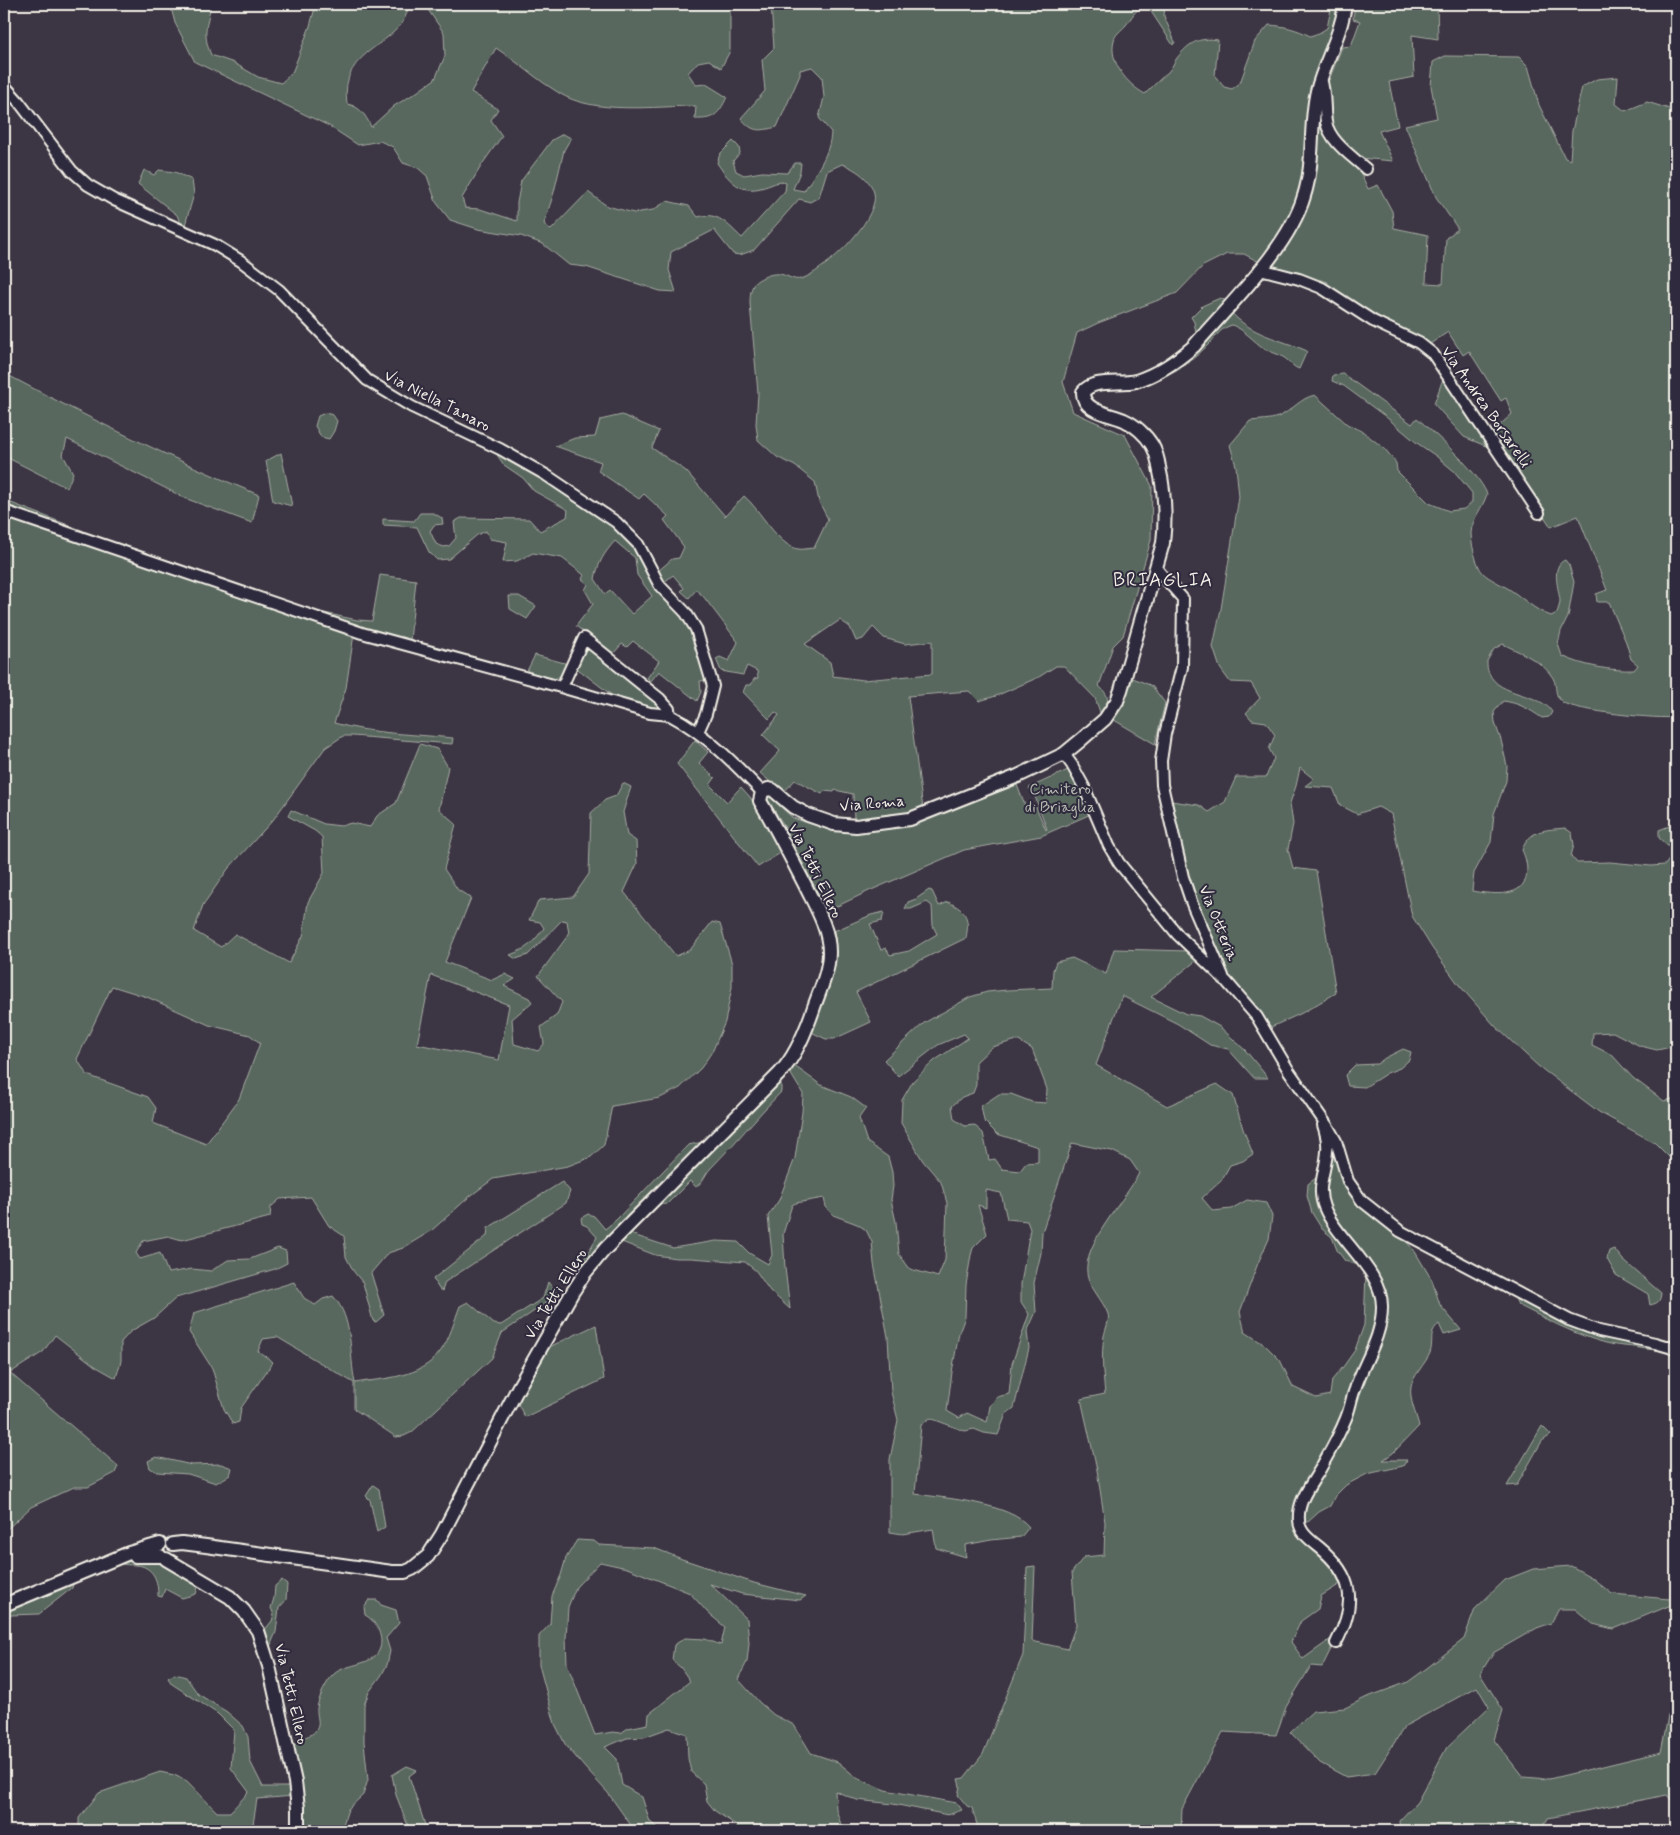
<svg xmlns="http://www.w3.org/2000/svg" width="1680" height="1835" font-family="Mynerve,sans-serif">
  <style>
    .green { fill: #59675e; stroke: #a6aca3; fill-rule: evenodd }
    .lines { fill: none; stroke-linecap: round; stroke-linejoin: round }
    .minor-casing { stroke: #f4f1e8; stroke-width: 14 }
    .major-casing { stroke: #f4f1e8; stroke-width: 16 }
    .minor { stroke: #2f2a3d; stroke-width: 10 }
    .major { stroke: #2f2a3d; stroke-width: 12 }
    .labels { text-anchor: middle; dominant-baseline: central; stroke-width: 4; stroke-linejoin: round; paint-order: stroke }
    .street-label { font-size: 16px; fill: #f4f1e8; stroke: #2f2a3d }
    .park-label { font-size: 16px; fill: #b6bab1; stroke: #2f2a3d }
    .quarter-label { font-size: 19px; letter-spacing: 1px; fill: #f4f1e8; stroke: #2f2a3d }
  </style>
  <rect width="100%" height="100%" fill="#3c3543"/>
  <filter id="ink" filterUnits="userSpaceOnUse"><feTurbulence type="fractalNoise" baseFrequency=".02" numOctaves="2"/><feDisplacementMap in="SourceGraphic" scale="10" xChannelSelector="R" yChannelSelector="G"/><feConvolveMatrix kernelMatrix="1 2 1 2 8 2 1 2 1" color-interpolation-filters="sRGB"/></filter>
  <g filter="url(#ink)">
    <path class="green" d="M170,4H211C207,26 202,33 211,55L234,63L258,77L281,83L292,73L310,26L316,4H409C404,48 338,45 347,104C359,106 366,115 371,127L394,106L417,92L435,79L445,56L444,33L424,4H730V51L721,68L709,60L698,62L688,73L696,85L706,84L727,97C719,114 714,120 695,119L696,106C656,106 594,115 559,93C537,80 518,62 496,48L471,92L498,109L491,120L502,136L483,163L462,198L465,208L480,209L517,221V203L521,181L552,140L563,134L571,138L564,150L554,192L544,224L551,230L588,192L607,206L634,213L653,210L667,201L689,206L698,217C718,211 728,225 742,238L785,191L786,183L780,181C747,196 736,191 717,163L720,154L733,141L739,147L740,153L733,161L736,171L744,175L762,172L787,173L795,163H801L800,172L793,189L804,191C816,172 830,155 831,132L819,118L824,97L822,77L812,67L800,70V75L777,127C759,131 753,133 741,118L765,91L762,60L774,48L771,4H1165L1164,16L1175,42L1173,45L1150,10L1144,5C1135,10 1132,17 1126,25C1122,30 1115,34 1114,40C1108,62 1128,85 1145,94C1153,86 1160,79 1168,72C1172,68 1174,62 1177,58C1189,43 1198,37 1218,40L1215,76L1224,87L1232,89L1240,83L1255,41L1269,25C1284,26 1297,29 1310,36L1319,33L1327,28L1332,4H1341L1306,169L1294,212L1261,263L1244,254H1227L1203,266L1177,293L1098,323L1077,333L1063,382L1073,412L1125,435L1152,486L1151,540L1123,636L1113,646L1099,686C1111,697 1109,702 1101,715L1095,698L1064,666H1056L1039,677L996,696L979,701L969,691L908,696L923,809L908,814L854,820L853,794L835,790L834,792L824,791L822,794L795,780L783,793L760,773L780,751L763,735L779,715L775,712L769,719L743,692L746,685H751L754,679L758,678L757,671L747,666L743,675L721,671L716,659L720,657L729,661L738,642L703,596L696,590L689,598L681,591L684,588L673,575L663,583L657,572L672,559L679,558L684,547L664,520L668,516L644,494L639,499L598,471L601,462L555,446L575,438L595,437L600,420L622,415L659,431L652,448L686,471L725,516L744,496C760,509 778,546 798,549C803,550 809,548 814,548L828,519L819,502L815,482L795,466L777,457L758,440L756,424L758,393L750,304C750,296 750,285 758,280C765,276 772,273 780,274C790,276 795,283 806,277C830,265 868,229 874,202C878,184 857,169 842,164L827,171L819,197L810,202L799,199L754,250L740,255L733,254L714,230L671,252L669,270L676,292L660,291L586,267L569,265L543,244L521,236L478,229L450,220L436,202L427,176L418,168L403,163L393,147L380,141L358,145L329,126L195,62L175,23ZM840,620L850,627L856,641L863,639L873,627L884,638L905,644L932,641V674L863,680L833,676L830,662L805,644Z
      M1355,4H1437L1438,39L1412,35L1414,77L1389,82L1398,126L1379,131L1393,161L1360,158L1340,140L1331,125L1327,85L1342,47L1351,46L1360,21L1353,19Z
      M1445,56L1519,57L1528,66L1539,105L1565,158L1570,160L1572,131L1582,87L1597,79L1618,77L1616,104L1625,111L1647,102L1676,111V717C1661,720 1573,711 1562,702C1553,694 1558,687 1553,678C1543,661 1521,653 1503,644L1494,649L1487,661C1487,665 1487,670 1489,673C1499,697 1540,692 1552,712L1549,717L1542,718C1529,709 1519,703 1503,701L1494,712L1495,723L1501,740L1507,766L1506,781L1494,814L1491,842L1474,873L1472,891C1481,893 1502,895 1511,892C1531,887 1529,864 1522,850C1530,829 1545,830 1565,828L1572,833L1574,845L1571,856L1577,863L1610,862L1651,866L1665,865L1671,857L1672,850L1659,838V830L1672,825L1676,826V1046L1657,1050L1640,1046L1613,1032L1593,1033L1592,1045L1612,1055L1633,1078L1664,1101L1676,1098V1164L1655,1143L1599,1112L1538,1066L1495,1026L1459,985L1432,948L1412,916L1391,814L1378,807L1357,814L1340,805L1333,788L1305,786L1314,779L1300,768L1296,786L1290,803L1293,824L1288,849L1293,868L1316,871L1336,993L1302,1013L1269,1028L1261,1014L1231,981L1198,907L1187,872L1171,801L1199,805L1209,812L1225,802L1236,777H1266L1274,758L1269,749L1275,735L1266,722L1252,720L1246,713L1260,698L1251,683L1230,682L1220,668L1213,647L1221,609L1239,497L1236,466L1230,445L1250,421C1259,420 1270,420 1278,417C1292,411 1300,398 1315,395L1347,424L1362,431L1385,449L1396,463L1397,471L1429,503L1449,511L1464,509L1472,502V493L1454,471L1436,456L1417,443L1386,417L1344,386L1332,381L1333,375L1343,374L1412,424L1417,418C1437,436 1477,470 1487,494C1483,508 1472,518 1471,533C1471,542 1476,566 1483,573C1489,579 1501,584 1509,589C1523,598 1534,610 1551,616L1557,613C1558,609 1560,605 1560,601C1559,589 1550,566 1565,560L1569,565L1574,582L1568,617L1561,631L1558,644L1562,656C1583,666 1611,671 1634,670L1638,665L1631,659L1626,642L1609,602H1597L1596,594L1607,590L1578,516L1551,527L1490,434L1512,414L1506,398L1501,401L1469,351L1463,355L1448,332L1430,344L1326,288L1328,282L1321,280L1315,282L1279,270L1271,264L1290,237L1320,99L1321,117L1358,167L1368,189L1378,185L1392,211L1394,228L1428,235L1426,283L1443,284L1446,238L1458,229L1436,197L1405,125L1437,118L1431,86L1433,62Z
      M144,170L154,175L159,170L175,172L192,180L194,194L185,225L180,222L177,215L138,184Z
      M1220,298L1227,301L1197,337L1194,322L1191,317L1202,306Z
      M1230,311C1250,335 1281,339 1307,351L1299,369C1293,367 1291,363 1286,359C1280,354 1272,353 1265,349C1253,341 1245,330 1232,325C1219,329 1217,336 1208,345C1194,359 1175,375 1154,378Z
      M4,373C88,418 172,459 259,495L252,523L187,499L67,439L63,455L73,473L67,488L4,456Z
      M1444,376L1493,449L1464,437L1434,404Z
      M325,413L333,415L337,421L334,431L329,439L321,437L315,426L318,416Z
      M495,452L535,473L604,518L636,548L672,605L695,631L709,680L700,681L701,692L697,701L659,671L651,681L647,678L659,661L633,641L627,647L622,644L612,655L576,626L593,604L585,590L588,584L582,579L584,575L562,558L533,553L517,561L503,562L507,542L490,539L486,531L477,535L449,559L437,560L429,552L417,527L383,525V519L414,521L420,513H433L442,518L443,524L434,525L430,531L436,544L444,547L449,546L456,538L454,522L461,518L529,519L540,531L567,517L568,510L534,491L523,478L504,465ZM615,541L635,558L637,575L652,596L632,614L610,590L605,594L595,579C598,563 604,553 615,541Z
      M281,453L292,506L273,501L266,461Z
      M6,501L84,531L90,537L4,506V503Z
      M4,516L354,634L346,688L334,723C372,734 413,734 453,738L452,744L352,736H343L325,748L273,820L228,869L203,905L194,931L221,947L235,934L289,963L303,936L308,902L324,873L322,837L315,831L288,816L291,810L324,824L341,826L351,823L370,827L377,816L396,803L420,744L437,749L448,767L439,809L456,824L444,869L458,890L471,898L445,962L492,980L505,974L515,979L504,986L529,998L532,1002L512,1019L514,1044L538,1051L544,1044L541,1027L557,1015L562,1002L538,976L569,934L567,921L562,920L528,955L516,959L510,955C528,948 532,944 544,928L540,922L529,920L539,900L573,897L589,874L591,813L605,800L616,796L623,783L631,787L623,812L627,835L636,841L637,864L624,892L676,956L690,950L712,922L720,924L732,964V987L725,1022L713,1050L701,1068L680,1088L660,1098L612,1106L604,1145L591,1157L568,1166L493,1179L469,1197L431,1231L403,1248L388,1253L371,1273L384,1315L376,1322L373,1321L363,1283L354,1272L346,1257L344,1236L329,1226L311,1197L280,1199L271,1207L270,1217L182,1240L168,1236L143,1241L136,1253L140,1259L160,1253L168,1273L192,1269L211,1271L228,1260L250,1259L278,1248L286,1251L287,1263L275,1269L176,1298L154,1318L131,1331L121,1342V1361L116,1378L95,1366L55,1335L43,1352L10,1373L118,1466L115,1473L88,1487H74L31,1507L4,1532ZM431,975L509,1005L499,1060L417,1044ZM112,986L147,997L209,1025L250,1035L260,1043L239,1099L206,1144L153,1123L156,1108L148,1097L87,1075L77,1059Z
      M380,575L416,580L410,641L352,625L315,611L357,620L372,621Z
      M509,596H519L536,606L527,619L510,609Z
      M585,644L660,703L656,711L618,700L574,666Z
      M535,655L568,664C557,687 547,679 526,673Z
      M1133,678L1152,686L1165,703L1155,744L1114,720L1122,707Z
      M695,740L708,752L699,763L715,778L710,785L727,802L741,787L750,797L782,852L758,867L677,764Z
      M1070,769L1091,814L1041,836L964,850L869,891L827,911L784,826L767,798L769,795L775,797L773,800L793,818L832,831L860,832L909,826L1017,785L1027,811L1036,807L1046,830L1047,829L1033,791H1031L1029,788Z
      M929,890L932,891L939,906L948,902C966,910 970,918 966,938L856,992L871,1022L834,1039H826L811,1032C823,1001 841,965 834,931L871,915L884,912L882,921L870,924L881,950L886,948L890,955L909,951L937,934L933,926L932,906L927,902L911,909H905L908,902L916,899Z
      M1114,949L1189,951L1197,960L1151,997L1186,1014L1200,1016L1220,1027L1246,1051L1268,1078H1254L1228,1049L1210,1045L1178,1024L1122,996L1096,1065L1167,1106L1217,1084L1233,1095L1243,1129L1253,1154L1243,1161L1230,1165L1221,1181L1202,1198L1213,1211L1231,1209L1247,1200L1266,1203L1272,1216L1269,1239L1258,1263L1240,1312L1245,1332L1265,1345L1280,1360L1293,1387L1316,1398L1330,1395L1332,1380L1343,1367L1355,1350L1364,1325L1366,1272L1378,1300L1371,1341L1347,1395L1342,1414L1307,1480L1298,1501L1295,1516L1331,1562L1342,1583L1321,1596L1318,1609L1301,1621L1291,1642L1303,1659L1331,1639L1333,1645L1322,1667L1311,1666L1286,1707L1276,1735L1223,1732L1182,1809L1181,1831H979L972,1808L967,1806L958,1795L960,1786L958,1779L964,1778L983,1754L1023,1655L1027,1567L1035,1566L1032,1641L1067,1649L1076,1625L1072,1572L1084,1557L1104,1555L1105,1522L1097,1470L1081,1399L1105,1394C1103,1374 1101,1356 1104,1336C1105,1330 1110,1320 1108,1314C1103,1300 1089,1288 1087,1273C1083,1243 1125,1201 1139,1173L1130,1160L1112,1151L1072,1143L1042,1232L1041,1253L1034,1283L1036,1312L1027,1332L1029,1348L1014,1408L1006,1414L998,1435L984,1433L974,1429L965,1431L930,1418L921,1425L915,1494C945,1498 1010,1503 1029,1527L1021,1537L991,1540L965,1545L966,1557L936,1548L933,1529L903,1534L890,1532V1459L898,1420L891,1392L888,1337L874,1264L872,1242L866,1230L857,1224L833,1215L826,1207L824,1198L796,1203L792,1205L783,1234L785,1268L790,1309L770,1291L756,1271L745,1262L691,1258H676L655,1255L619,1241L627,1233L673,1248L716,1241L738,1242L749,1253L768,1264L772,1255L768,1216L779,1200L795,1158L802,1112L803,1094L789,1071L793,1065L821,1085L851,1097L866,1108L859,1118L867,1142L888,1157L892,1172L893,1186L891,1200L896,1222L899,1254L910,1269L938,1277L945,1260L947,1203L941,1182L923,1161L901,1123L902,1100L913,1081L934,1061L968,1038L964,1034L938,1045L898,1076L884,1060L924,1023L970,997L987,992L1007,990L1052,988L1053,970L1056,962L1072,958L1106,974ZM1017,1040L1032,1049L1047,1089L1046,1103L1032,1102L1011,1094H999L981,1106L984,1121L997,1134L1038,1147V1162L1026,1163L1020,1171L1002,1169L995,1159L989,1160L983,1133L974,1125L965,1126L954,1119L952,1106L962,1097L973,1093L976,1085V1062L992,1047ZM986,1190L1001,1193L1007,1219L1027,1221L1030,1229L1021,1284V1302L1029,1314L1012,1364L1009,1394L997,1397L990,1406L987,1422L967,1413L959,1418L947,1411L952,1372L959,1333L965,1317L966,1285L971,1255L973,1248L987,1234L978,1205L986,1208Z
      M1403,1049L1411,1052L1409,1060L1400,1068L1387,1073L1365,1087L1348,1086L1345,1075L1355,1065L1377,1064L1385,1058Z
      M781,1081V1092C756,1117 735,1144 710,1169C704,1176 704,1181 696,1187L690,1181L667,1204L655,1205Z
      M1331,1140L1341,1172L1414,1250L1432,1280L1440,1305L1461,1330L1444,1335L1439,1324C1428,1332 1434,1342 1430,1353C1426,1363 1412,1377 1411,1387C1409,1400 1416,1413 1419,1426L1393,1453L1383,1460H1407L1403,1466L1367,1474L1346,1485L1335,1496L1330,1506L1319,1512L1308,1522L1302,1523V1517L1308,1499L1357,1397L1377,1348L1387,1304L1340,1228L1325,1198Z
      M703,1142C658,1185 612,1227 574,1276L597,1237L587,1226L582,1224L581,1218L588,1214L594,1216L605,1229L616,1220L688,1145Z
      M1317,1177C1316,1215 1337,1238 1361,1266L1345,1261L1337,1250L1332,1237L1322,1229L1312,1213L1307,1196L1308,1184Z
      M562,1182L570,1191L566,1203L445,1282L442,1291L439,1289L433,1279L487,1236L488,1228Z
      M1614,1249L1623,1260L1661,1293C1660,1302 1658,1303 1650,1305L1648,1294L1616,1275L1607,1259L1609,1251Z
      M294,1282L304,1298L315,1305L323,1299L333,1296C354,1319 349,1355 355,1383C384,1378 421,1378 440,1352C450,1339 454,1321 460,1306L468,1302L494,1324L501,1325L543,1298L548,1282L558,1295L502,1333L492,1358L412,1432L404,1436L396,1437L354,1409V1383L277,1337L263,1339L258,1351L273,1362L241,1408L239,1422L233,1424L224,1409L212,1368L189,1332L194,1313Z
      M1514,1296L1676,1353V1357C1665,1348 1653,1351 1640,1348C1629,1346 1616,1346 1606,1343C1575,1335 1546,1319 1518,1305Z
      M596,1325L604,1379L525,1417L516,1401L547,1348Z
      M1542,1426L1551,1435L1542,1441L1517,1485L1507,1486Z
      M156,1457L192,1465L221,1464L232,1468L230,1475L216,1483L188,1474L157,1472L150,1468L148,1461Z
      M373,1485L379,1489L385,1527L377,1532L370,1500L366,1496Z
      M577,1540L594,1541L599,1545L654,1548L682,1559L754,1583L806,1596L800,1600L742,1594L710,1584L747,1619L749,1643L747,1662L738,1679L760,1703L774,1715L794,1725L811,1753L838,1762L857,1778L885,1790L957,1803L962,1810L948,1815L893,1804L857,1800L835,1791L836,1809L843,1831H739L736,1825L715,1811L707,1801L704,1784L691,1772L688,1758L687,1734L669,1728L644,1737L627,1738L605,1747L617,1759L622,1785L642,1797L650,1822L662,1831H635L608,1793L585,1768L565,1744L555,1724L539,1665V1636L550,1624L552,1596L561,1575L566,1558ZM600,1562L627,1568L690,1593L708,1613L725,1627L721,1645L705,1639L685,1638L674,1645L672,1660L681,1668L690,1681L649,1714L648,1724L628,1728L621,1733L613,1732L595,1735L567,1664L566,1638L568,1607L576,1587Z
      M135,1560C163,1560 176,1571 199,1584L196,1594L182,1598L165,1589L162,1597L158,1596C158,1584 156,1571 142,1566C135,1564 126,1566 119,1563Z
      M1571,1566L1591,1577L1612,1594L1670,1599L1676,1580V1603L1613,1629L1593,1624L1575,1609H1559L1551,1623L1537,1628L1493,1653L1480,1674L1503,1710L1494,1740L1523,1777L1549,1779L1661,1752L1670,1706L1676,1704V1806L1667,1795L1548,1818L1541,1831H1400L1399,1821L1417,1802L1447,1747L1489,1707L1477,1687L1405,1726L1375,1773L1346,1777L1320,1763L1290,1732L1313,1711L1345,1708L1365,1698L1408,1682L1427,1668L1464,1639L1475,1609L1505,1580L1533,1569Z
      M282,1580L287,1584L286,1600L279,1608L276,1632L269,1649L263,1632L272,1621L274,1615L271,1608L274,1598L275,1586Z
      M74,1581L72,1588L39,1614L11,1615L4,1618V1609Z
      M369,1600H377L381,1605L396,1610L399,1623L386,1638L390,1651L387,1665L381,1676L369,1692L364,1705V1742L368,1780L363,1795L348,1809L341,1831H302L291,1749C295,1745 298,1741 303,1738C307,1736 313,1735 316,1730C321,1724 316,1715 317,1708C318,1699 327,1680 334,1674C346,1663 375,1666 380,1648C384,1636 375,1620 365,1615L364,1607Z
      M175,1674L186,1677L198,1694L227,1712L243,1726L248,1737L250,1761L263,1787H291L294,1796L257,1799L252,1831H79V1818L99,1793L160,1772L174,1775L187,1781L217,1812H230L249,1792L231,1768L234,1730L218,1714L172,1684L168,1678Z
      M407,1766L417,1770L409,1776L427,1831H410L396,1795L392,1775Z"/>
    <g class="lines">
      <g class="minor-casing">
        <path id="minor" d="M1321,79C1326,93 1324,108 1326,122C1330,142 1352,156 1366,169
          M4,85L19,102L72,171L88,185L114,200L215,245L241,261L279,290L367,380L412,407L500,449L546,475L616,522L638,544L660,586L686,613L696,629L713,686L706,714L698,732
          M1260,269L1299,279L1322,288L1373,321L1419,343L1433,354L1539,513
          M4,511L362,633L557,686L650,713L670,715
          M1156,568L1183,599L1182,667L1165,734L1161,761L1162,785L1183,877L1192,904L1223,976
          M562,687L584,638L660,699L669,709L670,715C706,734 734,763 762,792
          M1064,754L1072,765L1084,787L1109,846L1119,863L1178,935L1226,981L1257,1017L1289,1071L1328,1127L1336,1141L1348,1181L1362,1201L1400,1231L1569,1320L1599,1331L1655,1343L1676,1349
          M1323,1125C1326,1134 1328,1143 1327,1151C1326,1171 1316,1187 1324,1207C1337,1240 1383,1271 1382,1307C1382,1338 1364,1361 1355,1389C1351,1399 1350,1409 1346,1418C1340,1433 1332,1448 1324,1462C1315,1481 1297,1498 1299,1520C1299,1532 1310,1540 1319,1547C1354,1576 1357,1603 1336,1643"/>
      </g>
      <g class="major-casing">
        <path id="major" d="M173,1544L182,1543L206,1546L392,1572H405L412,1569L428,1556L442,1534L518,1388L572,1293L585,1273L605,1249L779,1074C796,1056 806,1031 814,1007C820,990 829,971 829,952C829,928 815,906 805,885C790,856 776,828 760,801L762,792L768,789L773,790L793,807L808,815L834,824L856,826L910,819L1018,776L1064,754L1081,740L1105,719L1117,701L1121,690L1163,543C1166,517 1165,493 1159,467C1158,460 1156,452 1152,445C1146,435 1135,425 1124,420C1111,414 1082,412 1083,392C1094,378 1120,385 1136,381C1158,374 1177,361 1194,346C1229,305 1289,248 1304,196C1315,162 1309,125 1317,91C1325,60 1341,36 1345,4
          M135,1556H160
          M166,1559L230,1597L244,1611L258,1631L269,1666L295,1782L298,1808V1831
          M4,1605L129,1553L160,1544"/>
      </g>
      <use href="#minor" class="minor"/>
      <use href="#major" class="major"/>
    </g>
  </g>
  <g class="labels">
    <g class="street-label">
      <text transform="translate(437 401) rotate(27)">Via Niella Tanaro</text>
      <text transform="translate(1486 407) rotate(55)">Via Andrea Borsarelli</text>
      <text transform="translate(872 804) rotate(-5)">Via Roma</text>
      <text transform="translate(815 871) rotate(64)">Via Tetti Ellero</text>
      <text transform="translate(1218 923) rotate(68)">Via Otteria</text>
      <text transform="translate(556 1294) rotate(-58)">Via Tetti Ellero</text>
      <text transform="translate(291 1694) rotate(77)">Via Tetti Ellero</text>
    </g>
    <g class="park-label">
      <text x="1060" y="789">Cimitero<tspan x="1060" dy="18">di Briaglia</tspan></text>
    </g>
    <g class="quarter-label">
      <text x="1163" y="580">BRIAGLIA</text>
    </g>
  </g>
  <rect width="1680" height="1835" fill="none" stroke="#2f2a3d" stroke-width="20"/>
  <rect x="10" y="10" width="1660" height="1815" fill="none" stroke="#f4f1e8" stroke-width="2" filter="url(#ink)"/>
</svg>
